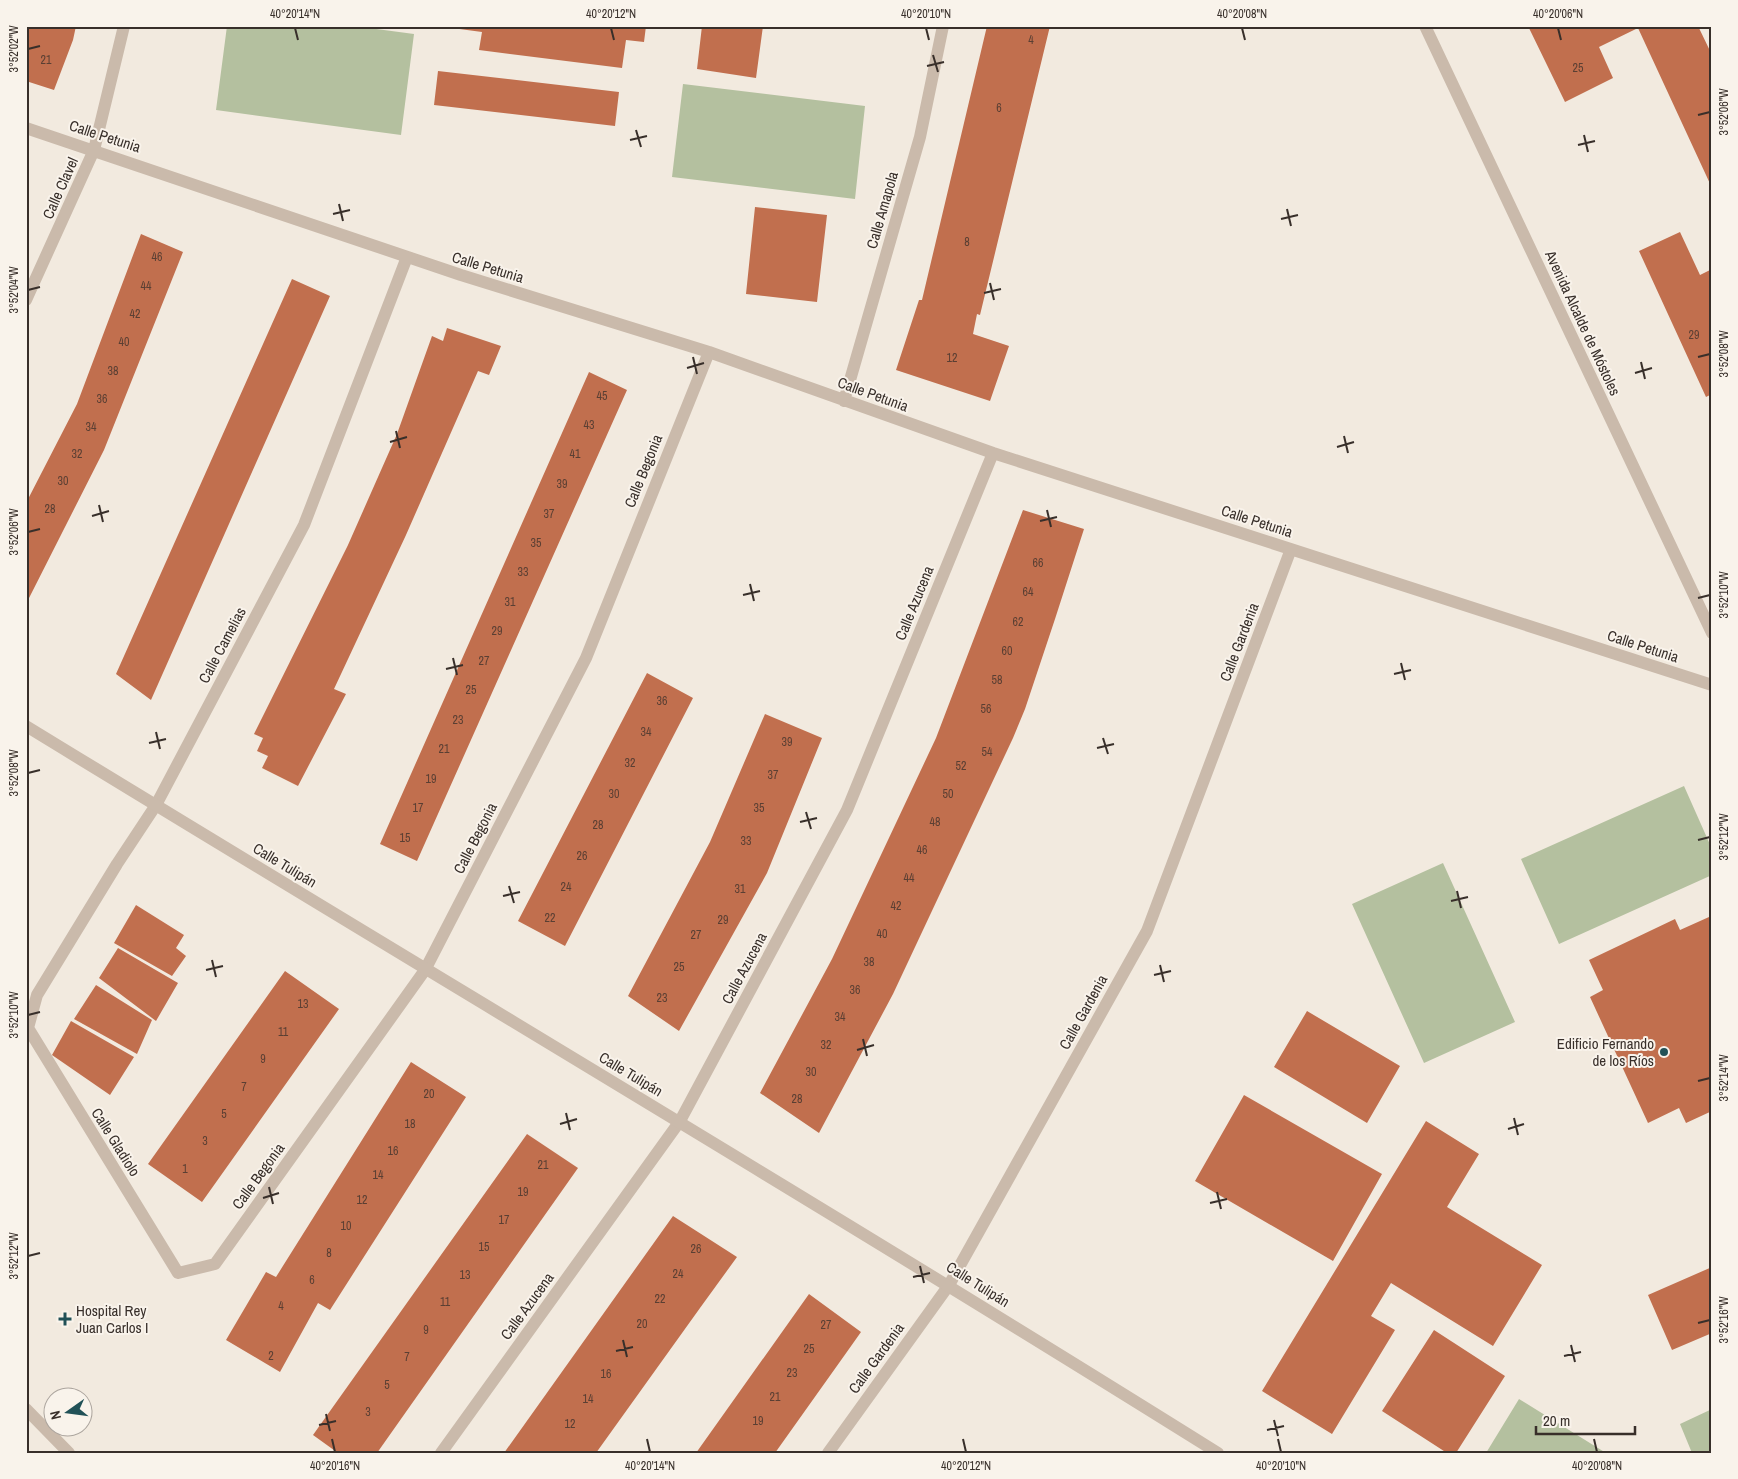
<svg xmlns="http://www.w3.org/2000/svg" width="1738" height="1479" font-family="'Archivo Narrow',sans-serif">
  <style>
    .green { fill: #b4c09f }
    .building { fill: #c16f4e }
    .lines { fill: none; stroke-linecap: round; stroke-linejoin: round }
    .minor { stroke: #cabaab; stroke-width: 12 }
    .tertiary { stroke: #cabaab; stroke-width: 12 }
    .ticks { fill: none; stroke: #382f2a; stroke-width: 2 }
    .poi-dot { fill: #215157; stroke: #f9f3eb; stroke-width: 2 }
    .labels { text-anchor: middle; dominant-baseline: central; stroke-width: 4; stroke-linejoin: round; paint-order: stroke }
    .number-label { font-size: 12px; fill: #5a3f33 }
    .street-label { font-size: 15px; fill: #382f2a; stroke: #f9f3eb }
    .poi-label { font-size: 15px; fill: #382f2a; stroke: #f9f3eb; text-anchor: end }
    .neatline { fill: none; stroke: #382f2a; stroke-width: 2 }
    .ticks-label { font-size: 12px; text-anchor: middle; fill: #382f2a }
  </style>
  <rect width="100%" height="100%" fill="#f2eadf"/>
  <path class="green" d="M227,26H354L414,34L401,135L216,110Z
    M683,84L865,106L855,199L672,177Z
    M1684,786L1712,849V875L1559,944L1521,859Z
    M1443,863L1515,1022L1424,1063L1352,904Z
    M1519,1399L1606,1453H1486Z
    M1712,1409V1453H1692L1680,1424Z"/>
  <path class="building" d="M26,26H76L73,40L54,90L26,81Z
    M453,26H646L644,42L626,40L622,68L479,50L482,32L452,28Z
    M702,26H763L756,78L697,69Z
    M987,26H1050L980,315L977,314L973,334L1009,346L990,401L896,370L919,300H922Z
    M1528,26H1698L1712,55V188L1638,28L1599,47L1613,78L1565,102Z
    M438,71L619,92L615,126L434,105Z
    M755,207L827,215L817,302L746,294Z
    M1680,232L1700,275L1712,269V394L1706,397L1639,251Z
    M141,234L183,252L104,450L26,604V503L77,404Z
    M292,279L330,296L151,700L116,674Z
    M447,328L501,346L489,375L478,371L406,535L334,689L346,694L298,786L262,768L268,756L257,751L263,738L254,734L348,545L397,434L432,336L443,341Z
    M589,372L627,390L417,861L380,844Z
    M1023,510L1084,529L1055,619L1025,709L1013,738L893,994L819,1133L760,1093L832,959L936,738Z
    M647,673L693,698L565,946L518,921Z
    M765,714L822,738L767,873L679,1031L628,996L710,842Z
    M136,905L184,935L176,948L186,956L172,976L114,943Z
    M1709,917L1712,923V1111L1686,1123L1679,1108L1648,1123L1590,997L1603,990L1589,960L1675,919L1680,930Z
    M118,948L178,983L156,1021L99,978Z
    M285,971L339,1009L202,1202L148,1164Z
    M96,985L152,1020L137,1054L74,1019Z
    M1307,1011L1400,1066L1367,1123L1274,1067Z
    M71,1021L134,1057L110,1095L52,1055Z
    M411,1062L466,1097L330,1310L318,1303L280,1372L226,1340L266,1272L276,1277Z
    M1244,1095L1382,1174L1333,1261L1195,1181Z
    M1426,1121L1479,1154L1447,1207L1542,1265L1493,1346L1391,1283L1371,1316L1395,1330L1332,1434L1262,1391Z
    M527,1134L578,1168L377,1453H338L313,1435Z
    M673,1216L737,1257L700,1308L596,1453H504Z
    M1712,1267V1333L1672,1350L1648,1295Z
    M809,1294L861,1332L844,1356L775,1453H696Z
    M1434,1330L1505,1376L1456,1453H1447L1382,1411Z"/>
  <g class="lines">
    <path class="minor" d="M26,128L461,275L709,352L993,453L1712,685
      M407,257L304,525L156,805L117,864L37,995L28,1028L178,1273L215,1264L425,970L586,658L709,352
      M26,300L94,150L124,26
      M844,401L920,137L943,26
      M26,1409L69,1453
      M441,1453L680,1121L847,810L993,453
      M828,1453L949,1285L1147,931L1291,549"/>
    <path class="tertiary" d="M1425,26L1712,633
      M26,726C423,969 823,1206 1218,1453"/>
  </g>
  <path class="ticks" d="M295,28L298,40M611,28L614,40M926,28L929,40M1242,28L1245,40M1558,28L1561,40M28,49L40,46M933,55L938,72M927,66L944,62M1698,115L1710,112M636,130L641,147M1584,135L1588,152M630,140L647,136M1578,145L1595,141M339,204L343,221M1287,209L1291,226M333,214L350,210M1281,219L1298,215M990,283L994,300M28,290L40,287M984,293L1001,289M693,357L697,374M1698,357L1710,354M1641,362L1645,379M687,368L704,363M1635,373L1652,368M396,431L400,448M1344,436L1348,453M390,442L407,437M1337,447L1354,442M99,505L103,522M1047,510L1051,527M92,516L109,511M1040,521L1057,517M28,532L40,529M750,584L754,601M743,595L760,591M1698,598L1710,595M453,658L457,675M1401,663L1405,680M446,669L463,665M1394,674L1411,670M156,732L160,749M1103,738L1108,754M149,743L166,739M1097,748L1114,744M28,773L40,770M806,812L811,829M800,822L817,818M1698,840L1710,837M509,886L514,903M1457,891L1461,908M503,896L520,892M1451,901L1468,897M212,960L216,977M1160,965L1164,982M206,970L223,966M1154,975L1171,971M28,1015L40,1012M863,1039L867,1056M857,1050L874,1045M1698,1081L1710,1078M566,1113L570,1130M1514,1118L1518,1135M560,1124L577,1119M1508,1129L1524,1124M269,1187L273,1204M1217,1192L1221,1209M263,1198L279,1193M1210,1203L1227,1199M28,1256L40,1253M920,1266L924,1283M913,1277L930,1273M1698,1323L1710,1320M623,1340L627,1357M1571,1345L1575,1362M616,1351L633,1347M1564,1356L1581,1352M326,1414L330,1431M1274,1420L1278,1436M319,1425L336,1421M1267,1430L1284,1426M332,1439L335,1452M647,1439L650,1452M963,1439L966,1452M1278,1439L1281,1452M1594,1439L1597,1452"/>
  <g class="poi-dot">
    <circle cx="1664" cy="1052" r="5"/>
    <path d="M62.5 1311.5h5v5h5v5h-5v5h-5v-5h-5v-5h5z"/>
  </g>
  <g class="labels">
    <g class="number-label">
      <text x="1031" y="40">4</text>
      <text x="46" y="60">21</text>
      <text x="1578" y="68">25</text>
      <text x="999" y="108">6</text>
      <text x="967" y="242">8</text>
      <text x="157" y="257">46</text>
      <text x="146" y="286">44</text>
      <text x="135" y="314">42</text>
      <text x="1694" y="335">29</text>
      <text x="124" y="342">40</text>
      <text x="952" y="358">12</text>
      <text x="113" y="371">38</text>
      <text x="602" y="396">45</text>
      <text x="102" y="399">36</text>
      <text x="589" y="425">43</text>
      <text x="91" y="427">34</text>
      <text x="77" y="454">32</text>
      <text x="575" y="454">41</text>
      <text x="63" y="481">30</text>
      <text x="562" y="484">39</text>
      <text x="50" y="509">28</text>
      <text x="549" y="514">37</text>
      <text x="536" y="543">35</text>
      <text x="1038" y="563">66</text>
      <text x="523" y="572">33</text>
      <text x="1028" y="592">64</text>
      <text x="510" y="602">31</text>
      <text x="1018" y="622">62</text>
      <text x="497" y="631">29</text>
      <text x="1007" y="651">60</text>
      <text x="484" y="661">27</text>
      <text x="997" y="680">58</text>
      <text x="471" y="690">25</text>
      <text x="662" y="701">36</text>
      <text x="986" y="709">56</text>
      <text x="458" y="720">23</text>
      <text x="646" y="732">34</text>
      <text x="787" y="742">39</text>
      <text x="444" y="749">21</text>
      <text x="987" y="752">54</text>
      <text x="630" y="763">32</text>
      <text x="961" y="766">52</text>
      <text x="773" y="775">37</text>
      <text x="431" y="779">19</text>
      <text x="614" y="794">30</text>
      <text x="948" y="794">50</text>
      <text x="418" y="808">17</text>
      <text x="759" y="808">35</text>
      <text x="935" y="822">48</text>
      <text x="598" y="825">28</text>
      <text x="405" y="838">15</text>
      <text x="746" y="841">33</text>
      <text x="922" y="850">46</text>
      <text x="582" y="856">26</text>
      <text x="909" y="878">44</text>
      <text x="566" y="887">24</text>
      <text x="740" y="889">31</text>
      <text x="896" y="906">42</text>
      <text x="550" y="918">22</text>
      <text x="723" y="920">29</text>
      <text x="882" y="934">40</text>
      <text x="696" y="935">27</text>
      <text x="869" y="962">38</text>
      <text x="679" y="967">25</text>
      <text x="855" y="990">36</text>
      <text x="662" y="998">23</text>
      <text x="303" y="1004">13</text>
      <text x="840" y="1017">34</text>
      <text x="283" y="1032">11</text>
      <text x="826" y="1045">32</text>
      <text x="263" y="1059">9</text>
      <text x="811" y="1072">30</text>
      <text x="244" y="1087">7</text>
      <text x="429" y="1094">20</text>
      <text x="797" y="1099">28</text>
      <text x="224" y="1114">5</text>
      <text x="410" y="1124">18</text>
      <text x="205" y="1141">3</text>
      <text x="393" y="1151">16</text>
      <text x="543" y="1165">21</text>
      <text x="185" y="1169">1</text>
      <text x="378" y="1175">14</text>
      <text x="523" y="1192">19</text>
      <text x="362" y="1200">12</text>
      <text x="504" y="1220">17</text>
      <text x="346" y="1226">10</text>
      <text x="484" y="1247">15</text>
      <text x="696" y="1249">26</text>
      <text x="329" y="1253">8</text>
      <text x="678" y="1274">24</text>
      <text x="465" y="1275">13</text>
      <text x="312" y="1280">6</text>
      <text x="660" y="1299">22</text>
      <text x="445" y="1302">11</text>
      <text x="281" y="1306">4</text>
      <text x="642" y="1324">20</text>
      <text x="826" y="1325">27</text>
      <text x="426" y="1330">9</text>
      <text x="809" y="1349">25</text>
      <text x="271" y="1356">2</text>
      <text x="407" y="1357">7</text>
      <text x="792" y="1373">23</text>
      <text x="606" y="1374">16</text>
      <text x="387" y="1385">5</text>
      <text x="775" y="1397">21</text>
      <text x="588" y="1399">14</text>
      <text x="368" y="1412">3</text>
      <text x="758" y="1421">19</text>
      <text x="570" y="1424">12</text>
    </g>
    <g class="street-label">
      <text transform="translate(105 136) rotate(18)">Calle Petunia</text>
      <text transform="translate(60 188) rotate(-66)">Calle Clavel</text>
      <text transform="translate(882 210) rotate(-74)">Calle Amapola</text>
      <text transform="translate(488 267) rotate(17)">Calle Petunia</text>
      <text transform="translate(1583 323) rotate(65)">Avenida Alcalde de Móstoles</text>
      <text transform="translate(873 394) rotate(20)">Calle Petunia</text>
      <text transform="translate(643 471) rotate(-68)">Calle Begonia</text>
      <text transform="translate(1257 521) rotate(18)">Calle Petunia</text>
      <text transform="translate(914 603) rotate(-68)">Calle Azucena</text>
      <text transform="translate(1239 642) rotate(-69)">Calle Gardenia</text>
      <text transform="translate(222 645) rotate(-62)">Calle Camelias</text>
      <text transform="translate(1643 646) rotate(18)">Calle Petunia</text>
      <text transform="translate(475 838) rotate(-63)">Calle Begonia</text>
      <text transform="translate(285 865) rotate(31)">Calle Tulipán</text>
      <text transform="translate(744 968) rotate(-62)">Calle Azucena</text>
      <text transform="translate(1083 1012) rotate(-61)">Calle Gardenia</text>
      <text transform="translate(631 1074) rotate(31)">Calle Tulipán</text>
      <text transform="translate(116 1142) rotate(58)">Calle Gladiolo</text>
      <text transform="translate(258 1176) rotate(-54)">Calle Begonia</text>
      <text transform="translate(978 1284) rotate(32)">Calle Tulipán</text>
      <text transform="translate(527 1306) rotate(-54)">Calle Azucena</text>
      <text transform="translate(876 1358) rotate(-54)">Calle Gardenia</text>
    </g>
    <g class="poi-label">
      <text x="1654" y="1043">Edificio Fernando<tspan x="1654" dy="17">de los Ríos</tspan></text>
      <text x="76" y="1310" text-anchor="start">Hospital Rey<tspan x="76" dy="17">Juan Carlos I</tspan></text>
    </g>
  </g>
  <rect width="1738" height="1479" fill="none" stroke="#f9f3eb" stroke-width="55"/>
  <g transform="translate(68 1412) rotate(256)"><circle r="24" fill="#f9f3eb" stroke="#aca59e"/>
  <path d="M0-4L9 19L0 12L-9 19Z" fill="#215157"/>
  <text y="-8" font-size="14" font-weight="bold" text-anchor="middle" fill="#382f2a">N</text>
  </g>
  <path d="M1536 1426v8h99v-8" fill="none" stroke="#382f2a" stroke-width="2.5"/>
  <text x="1543" y="1426" font-size="15" fill="#382f2a" stroke="#f9f3eb" stroke-width="4" paint-order="stroke">20 m</text>
  <rect x="28" y="28" width="1682" height="1424" class="neatline"/>
  <g class="ticks-label">
    <text x="295" y="18">40°20'14"N</text>
    <text x="611" y="18">40°20'12"N</text>
    <text x="926" y="18">40°20'10"N</text>
    <text x="1242" y="18">40°20'08"N</text>
    <text x="1558" y="18">40°20'06"N</text>
    <text transform="translate(14 49) rotate(-90)" y="4">3°52'02"W</text>
    <text transform="translate(1724 112) rotate(-90)" y="4">3°52'06"W</text>
    <text transform="translate(14 290) rotate(-90)" y="4">3°52'04"W</text>
    <text transform="translate(1724 354) rotate(-90)" y="4">3°52'08"W</text>
    <text transform="translate(14 532) rotate(-90)" y="4">3°52'06"W</text>
    <text transform="translate(1724 595) rotate(-90)" y="4">3°52'10"W</text>
    <text transform="translate(14 773) rotate(-90)" y="4">3°52'08"W</text>
    <text transform="translate(1724 837) rotate(-90)" y="4">3°52'12"W</text>
    <text transform="translate(14 1015) rotate(-90)" y="4">3°52'10"W</text>
    <text transform="translate(1724 1078) rotate(-90)" y="4">3°52'14"W</text>
    <text transform="translate(14 1256) rotate(-90)" y="4">3°52'12"W</text>
    <text transform="translate(1724 1320) rotate(-90)" y="4">3°52'16"W</text>
    <text x="335" y="1470">40°20'16"N</text>
    <text x="650" y="1470">40°20'14"N</text>
    <text x="966" y="1470">40°20'12"N</text>
    <text x="1281" y="1470">40°20'10"N</text>
    <text x="1597" y="1470">40°20'08"N</text>
  </g>
</svg>
